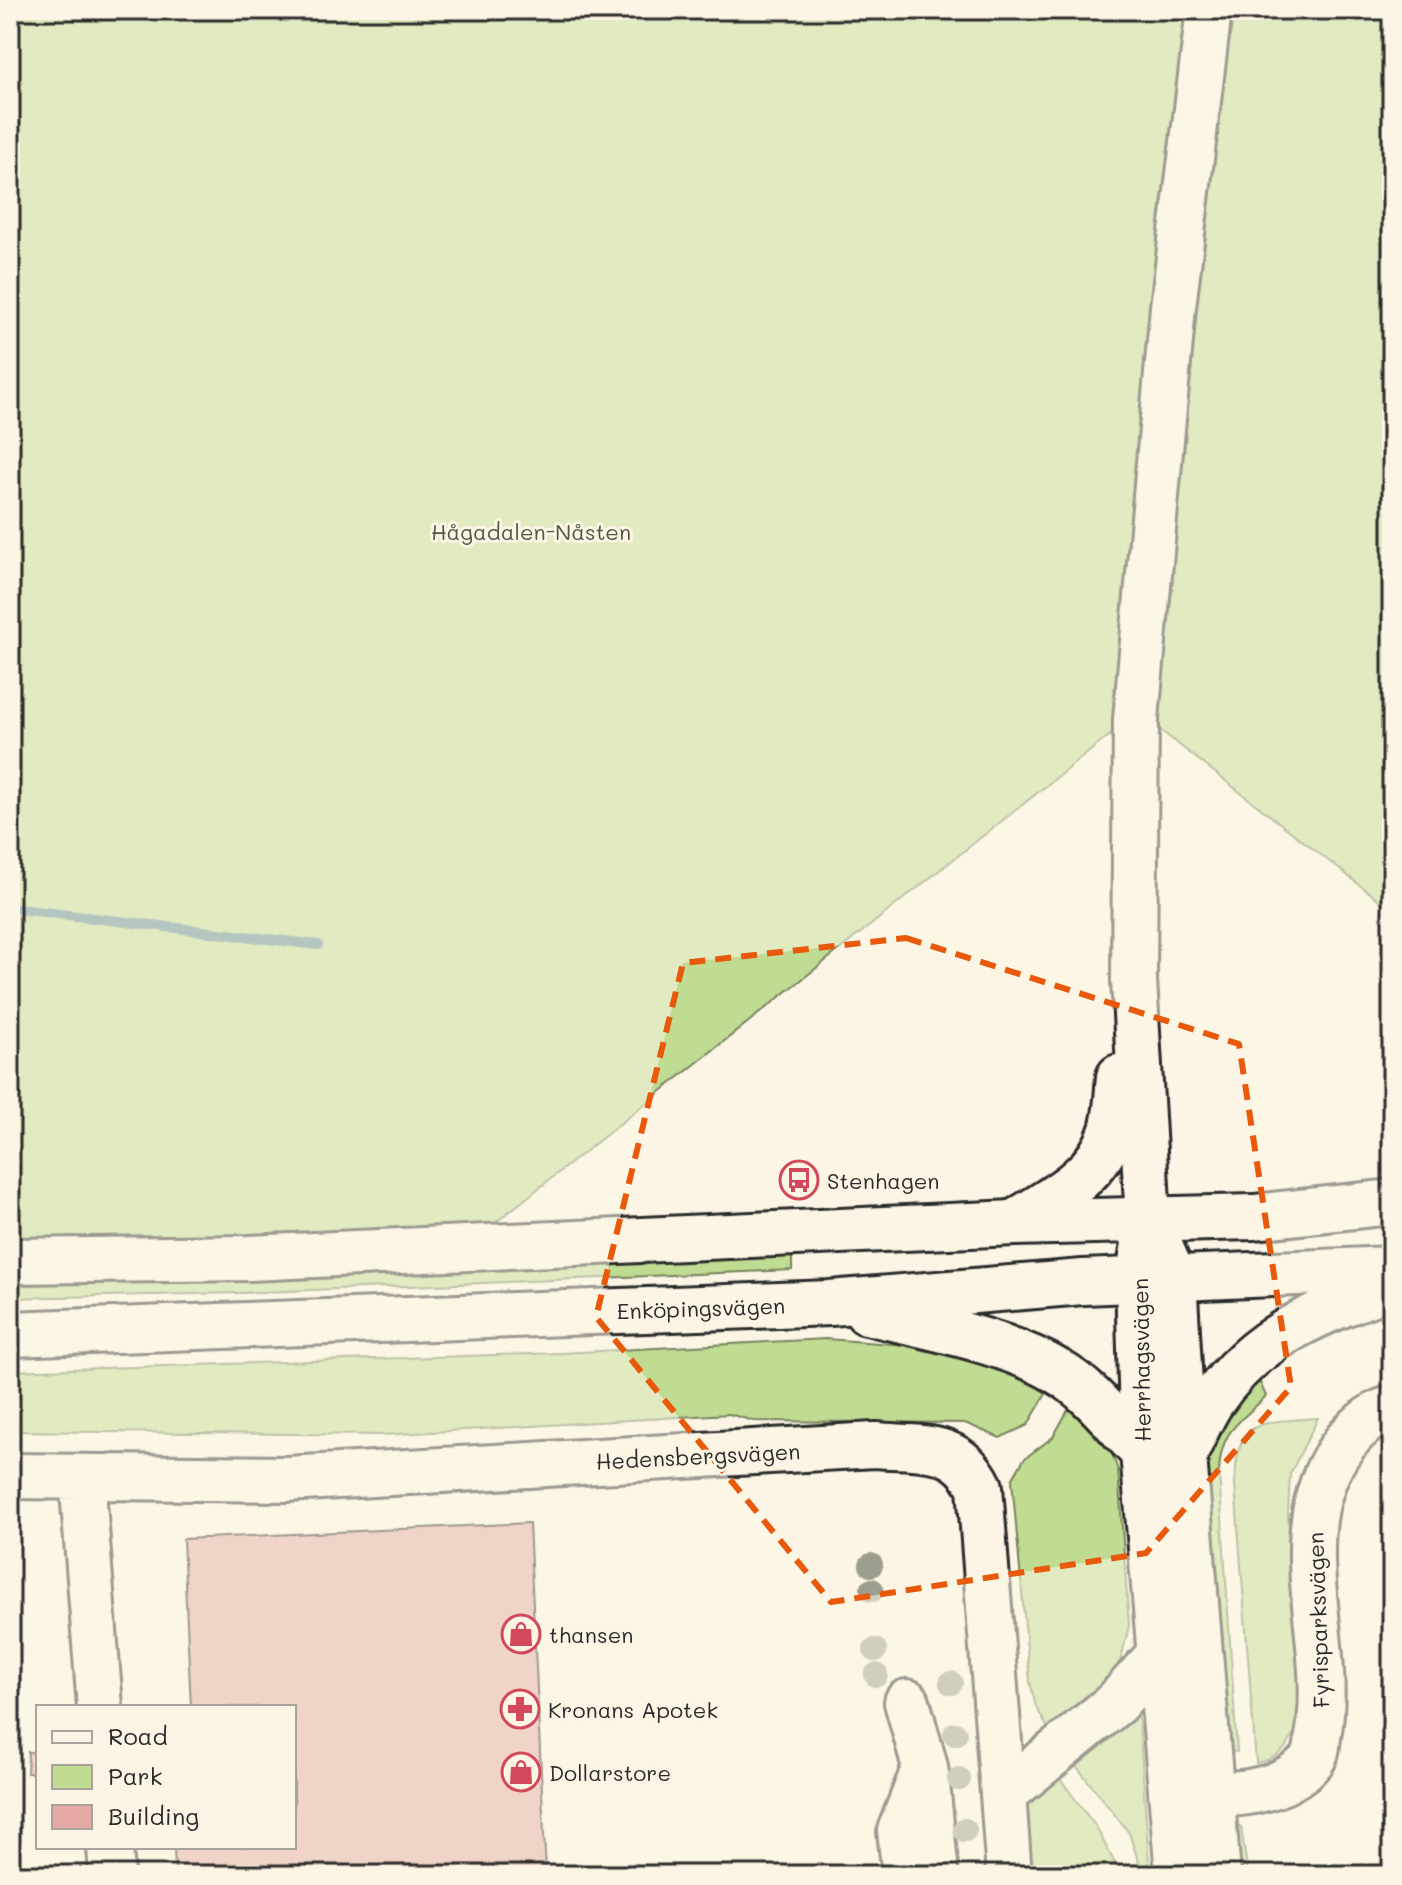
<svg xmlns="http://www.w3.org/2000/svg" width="1402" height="1885" font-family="Mali,sans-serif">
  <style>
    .green { fill: #c0db92; stroke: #76835e; stroke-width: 2 }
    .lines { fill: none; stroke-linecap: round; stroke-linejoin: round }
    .stream { stroke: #5e8d96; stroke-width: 10 }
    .building { fill: #e5aaa5; stroke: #2b2b2b; stroke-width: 2 }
    .minor-casing { stroke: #2b2b2b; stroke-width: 50 }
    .major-casing { stroke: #2b2b2b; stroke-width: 50 }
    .minor { stroke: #fcf5e5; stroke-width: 44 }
    .major { stroke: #fcf5e5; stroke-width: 44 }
    .tree { fill: #9d9e8d }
    .marked { fill: none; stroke: #e8590c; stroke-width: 6; stroke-dasharray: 16 10; stroke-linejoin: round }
    .labels { text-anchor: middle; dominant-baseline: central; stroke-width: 6; stroke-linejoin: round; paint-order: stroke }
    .park-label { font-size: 22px; fill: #505745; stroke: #fcf5e5 }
    .poi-label { font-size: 22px; fill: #2b2b2b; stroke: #fcf5e5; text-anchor: start }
    .street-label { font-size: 22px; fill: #2b2b2b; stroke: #fcf5e5 }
  </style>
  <rect width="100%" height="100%" fill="#fcf5e5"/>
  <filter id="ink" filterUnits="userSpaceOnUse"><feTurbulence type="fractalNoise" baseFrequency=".0125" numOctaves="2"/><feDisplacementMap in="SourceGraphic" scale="16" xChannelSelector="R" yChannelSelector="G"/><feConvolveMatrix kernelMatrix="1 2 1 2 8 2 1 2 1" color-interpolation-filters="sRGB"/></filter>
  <g filter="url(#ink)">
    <path class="green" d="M10,10H1392V910L1138,713L481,1234L10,1240Z
      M792,1249V1270L241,1293L10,1298V1279Z
      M826,1339L932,1347L1051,1385L1028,1425L1000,1438L965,1423L754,1421L729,1414L382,1435L10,1431V1371L561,1353Z
      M1253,1367L1266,1396C1239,1424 1221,1428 1219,1472L1237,1752L1225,1751L1205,1458Z
      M1071,1405L1107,1441L1118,1470L1129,1626L1121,1659L1102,1694L1049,1730L1036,1707L1030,1682L1012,1480L1024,1459L1053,1437Z
      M1318,1418L1290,1474L1288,1514L1300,1719C1291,1743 1283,1758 1256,1763L1235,1486C1236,1416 1259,1423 1318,1418Z
      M1135,1714L1139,1720L1150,1875H1143L1129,1833L1070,1758Z
      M1055,1772L1096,1827L1121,1875H1016C1021,1819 1016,1815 1055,1772Z
      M1241,1827L1248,1875H1234L1236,1829Z"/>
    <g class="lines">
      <path class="stream" d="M10,908L318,945"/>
    </g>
    <path class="building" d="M529,1523L546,1875H175L174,1847H294V1707H191L183,1539Z
      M10,1678H20L17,1726L10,1725Z
      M28,1752H38V1773H27Z"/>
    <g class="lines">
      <g class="minor-casing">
        <path id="minor" d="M1014,1223C1051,1199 1097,1178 1111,1133C1117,1116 1117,1095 1119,1077
          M1159,1244L1174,1278L1184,1456L1218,1875
          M10,1476L287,1479L875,1445C920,1449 958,1441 980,1487L1009,1875
          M82,1477L100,1707
          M926,1773L936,1875
          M1004,1794L1116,1703L1157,1657
          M1181,1795C1225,1795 1281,1797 1312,1760C1317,1754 1317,1744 1318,1737C1336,1641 1279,1530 1344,1444C1355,1430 1373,1412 1392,1409
          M110,1847L112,1875
          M905,1875L900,1831L925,1767L907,1702
          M1178,1875L1143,1452L1138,1280L1148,1220L1134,980L1136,719L1173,307L1209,10"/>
      </g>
      <g class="major-casing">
        <path id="major" d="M10,1261L249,1258L1014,1223L1254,1217L1392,1202
          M867,1312C925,1326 1007,1341 1057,1371C1091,1390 1116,1425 1143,1452
          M10,1334L830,1303L1083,1282L1392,1269
          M1184,1456C1193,1438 1201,1417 1212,1401C1256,1335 1321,1311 1392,1286"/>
      </g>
      <use href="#minor" class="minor"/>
      <use href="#major" class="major"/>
    </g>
    <g class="tree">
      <circle cx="871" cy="1565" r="12"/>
      <circle cx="872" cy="1590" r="12"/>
      <circle cx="875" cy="1650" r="12"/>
      <circle cx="876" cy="1675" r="12"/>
      <circle cx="951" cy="1683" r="12"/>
      <circle cx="955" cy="1734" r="12"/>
      <circle cx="959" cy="1779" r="12"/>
      <circle cx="965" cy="1830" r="12"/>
    </g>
  </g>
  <path d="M0 0H1402V1885H0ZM906,938L1239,1044L1291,1387L1146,1553L831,1602L596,1317L683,963Z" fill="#fcf5e5" fill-opacity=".55" fill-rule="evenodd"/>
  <path class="marked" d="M906,938L1239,1044L1291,1387L1146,1553L831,1602L596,1317L683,963Z"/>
  <defs>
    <g id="bus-ring" transform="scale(2)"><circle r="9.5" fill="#fcf5e5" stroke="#d1495b" stroke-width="1.5"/><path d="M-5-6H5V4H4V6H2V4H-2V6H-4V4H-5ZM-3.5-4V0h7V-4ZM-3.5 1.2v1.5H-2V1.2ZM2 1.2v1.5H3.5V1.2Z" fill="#d1495b"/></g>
    <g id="shop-ring" transform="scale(2)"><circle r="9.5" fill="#fcf5e5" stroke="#d1495b" stroke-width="1.5"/><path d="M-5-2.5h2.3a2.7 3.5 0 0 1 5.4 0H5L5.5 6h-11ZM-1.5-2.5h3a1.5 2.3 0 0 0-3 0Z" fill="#d1495b"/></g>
    <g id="pharmacy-ring" transform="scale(2)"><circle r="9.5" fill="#fcf5e5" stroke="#d1495b" stroke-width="1.5"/><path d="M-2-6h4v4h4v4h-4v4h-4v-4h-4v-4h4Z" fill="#d1495b"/></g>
  </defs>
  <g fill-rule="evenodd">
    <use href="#bus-ring" x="799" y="1180"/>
    <use href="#shop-ring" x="521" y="1634"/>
    <use href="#pharmacy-ring" x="520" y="1709"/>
    <use href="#shop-ring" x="521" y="1772"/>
  </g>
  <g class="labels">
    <g class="park-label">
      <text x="531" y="531">Hågadalen-Nåsten</text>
    </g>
    <g class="poi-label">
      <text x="827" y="1180">Stenhagen</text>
      <text x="549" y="1634">thansen</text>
      <text x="548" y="1709">Kronans Apotek</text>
      <text x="549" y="1772">Dollarstore</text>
    </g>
    <g class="street-label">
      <text transform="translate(701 1308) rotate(-2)">Enköpingsvägen</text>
      <text transform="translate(1141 1360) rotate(-91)">Herrhagsvägen</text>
      <text transform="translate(698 1456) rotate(-3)">Hedensbergsvägen</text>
      <text transform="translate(1318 1620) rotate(-92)">Fyrisparksvägen</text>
    </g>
  </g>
  <rect width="1402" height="1885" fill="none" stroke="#fcf5e5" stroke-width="40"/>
  <rect x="20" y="20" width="1362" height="1845" fill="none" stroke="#2b2b2b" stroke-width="3" filter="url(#ink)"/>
  <rect x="36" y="1705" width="260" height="144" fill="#fcf5e5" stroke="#a8a49b" stroke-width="2"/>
  <rect x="52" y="1731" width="40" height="12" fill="#fcf5e5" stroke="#a8a49b" stroke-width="2"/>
  <text x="108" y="1745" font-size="24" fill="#2b2b2b">Road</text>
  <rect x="52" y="1765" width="40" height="24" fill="#c0db92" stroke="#a8a49b" stroke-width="2"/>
  <text x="108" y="1785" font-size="24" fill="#2b2b2b">Park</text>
  <rect x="52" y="1805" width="40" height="24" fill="#e5aaa5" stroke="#a8a49b" stroke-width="2"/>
  <text x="108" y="1825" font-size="24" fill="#2b2b2b">Building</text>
</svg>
